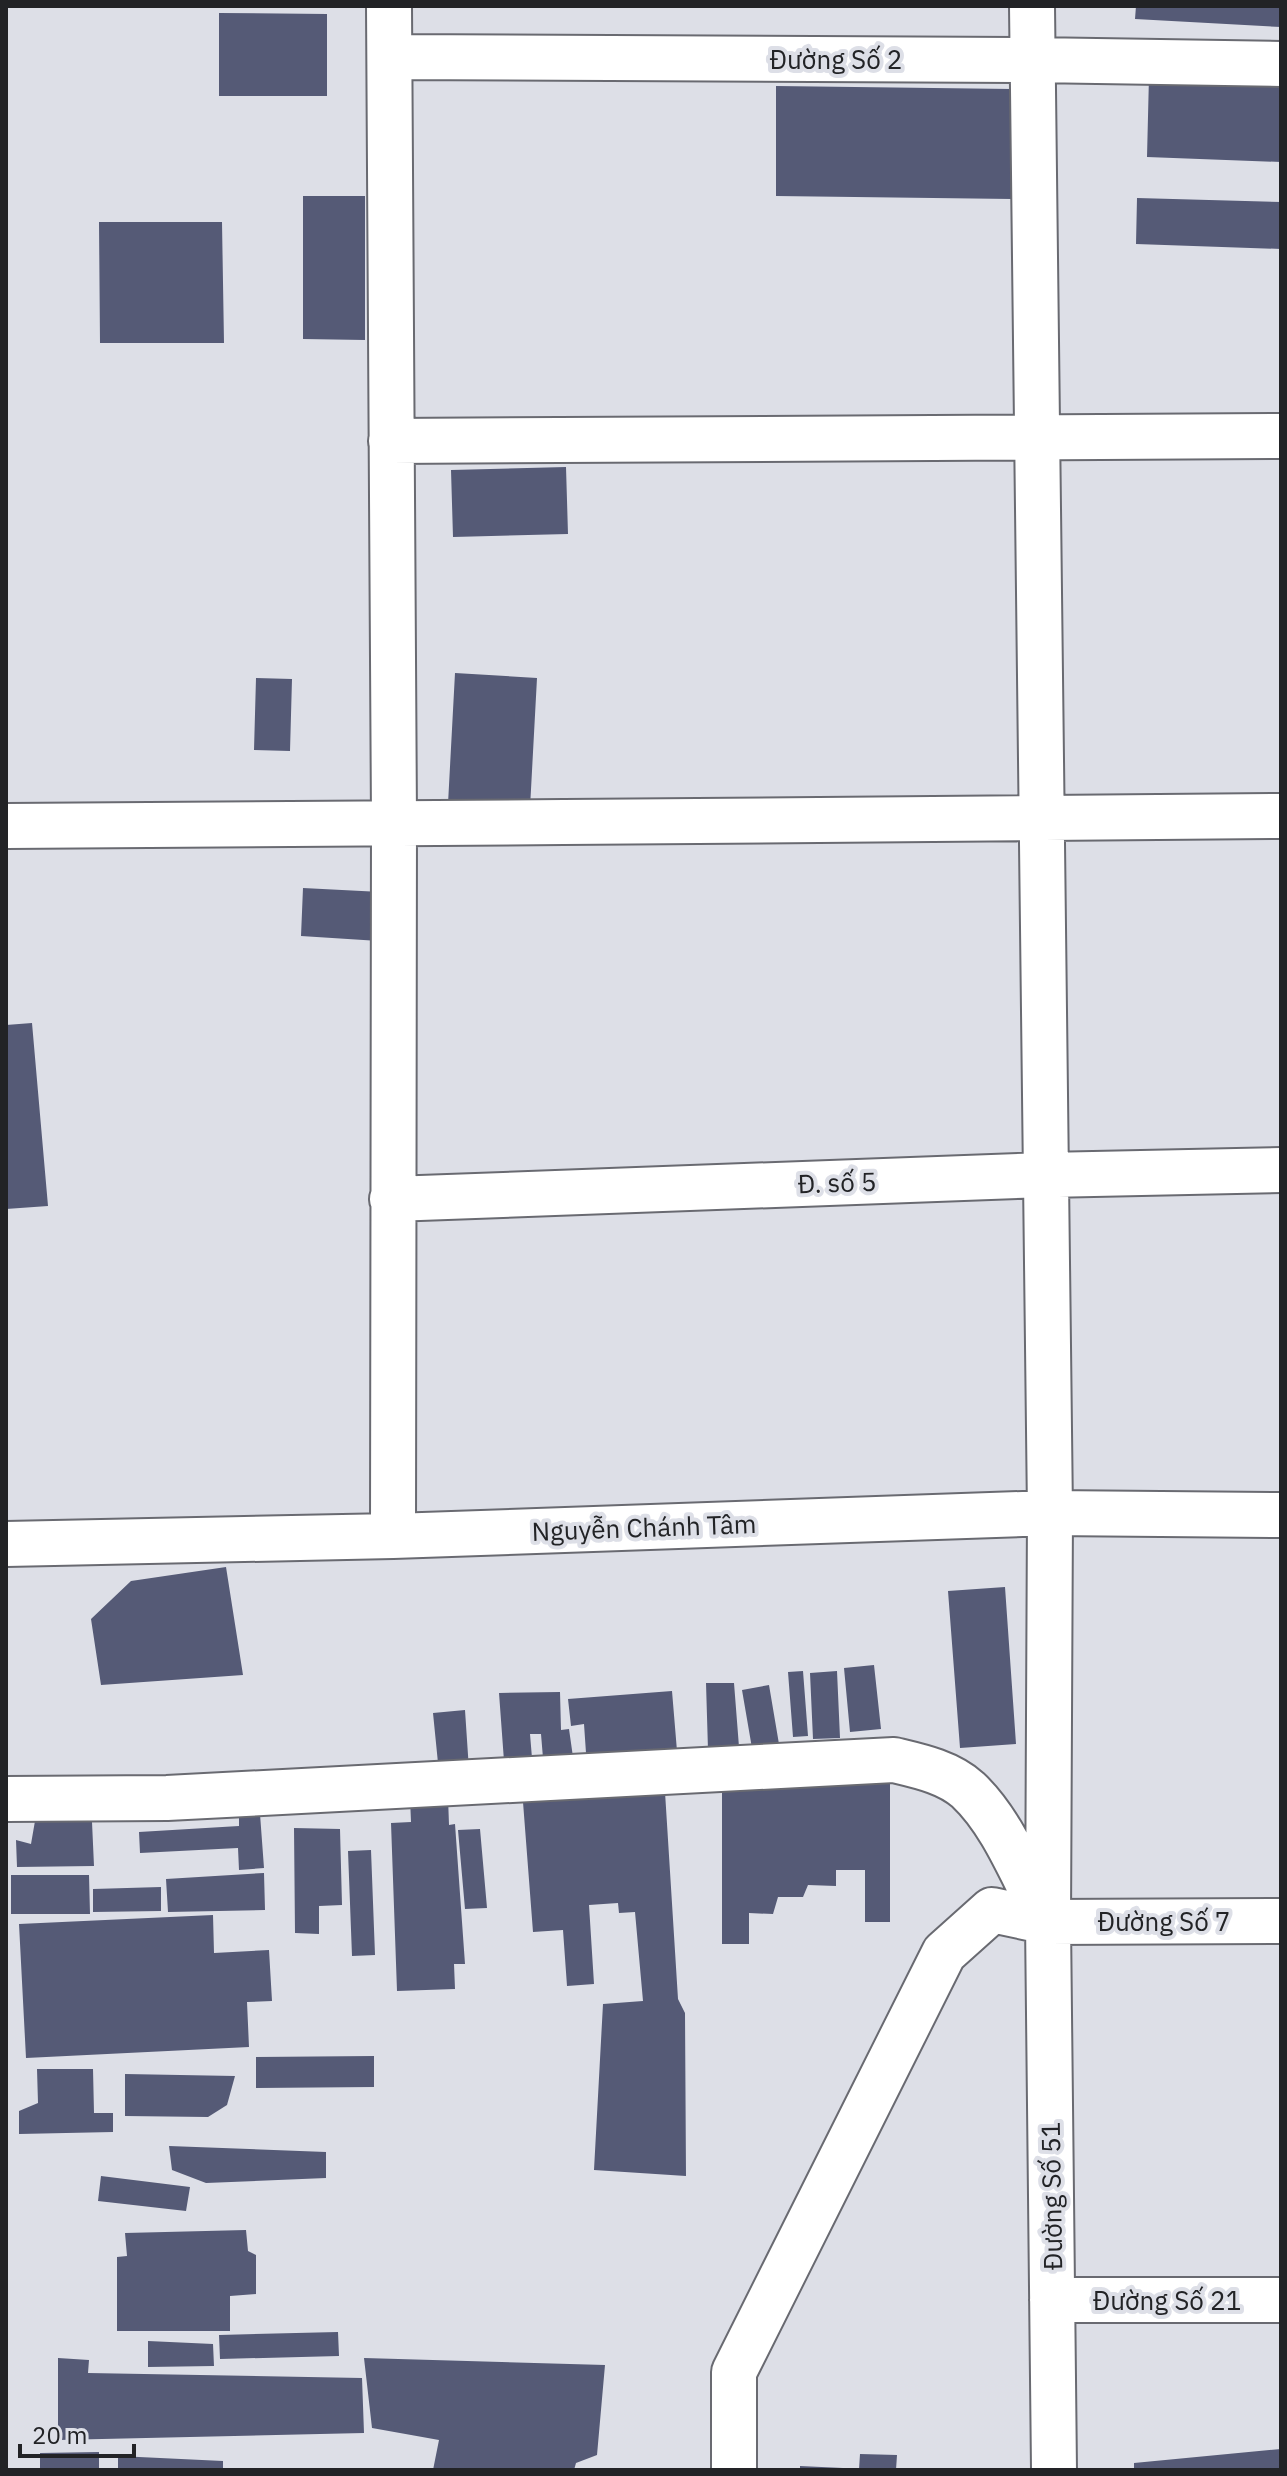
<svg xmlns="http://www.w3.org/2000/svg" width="1287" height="2476" font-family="'IBM Plex Sans',sans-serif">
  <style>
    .building { fill: #555a76 }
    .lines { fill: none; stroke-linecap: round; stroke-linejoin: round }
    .minor-casing { stroke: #696a71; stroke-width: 48 }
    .minor { stroke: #fff; stroke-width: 44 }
    .labels { text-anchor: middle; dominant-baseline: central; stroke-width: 8; stroke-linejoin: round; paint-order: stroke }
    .street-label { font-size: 26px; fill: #222326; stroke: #dddfe7 }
  </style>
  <rect width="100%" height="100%" fill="#dddfe7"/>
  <path class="building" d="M1136,6H1281V27L1135,19Z
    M219,13L327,14V96H219Z
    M1149,76L1281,80V162L1147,157Z
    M776,86L1012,89V199L776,196Z
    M303,196H365V340L303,339Z
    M1137,198L1281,202V249L1136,244Z
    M99,222H222L224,343H100Z
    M566,467L568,534L453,537L451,470Z
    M455,673L537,678L530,808L448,804Z
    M256,678L292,679L290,751L254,750Z
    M303,888L381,892L379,941L301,936Z
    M32,1023L48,1206L6,1209V1025Z
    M226,1567L243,1675L101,1685L91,1619L131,1581Z
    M1005,1587L1016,1744L960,1748L948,1591Z
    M874,1665L881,1729L850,1732L844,1668Z
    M803,1671L808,1736L793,1737L788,1672Z
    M837,1671L840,1738L813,1739L810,1673Z
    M706,1683H734L739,1747L708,1750Z
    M769,1685L780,1750L753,1754L742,1690Z
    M672,1691L678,1763L644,1766L643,1750L586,1753L584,1724L571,1726L568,1699Z
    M560,1692L561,1730L569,1729L573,1757L543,1758L541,1734H530L532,1758L504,1761L499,1693Z
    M465,1710L469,1770L439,1773L433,1713Z
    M722,1782L890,1784V1922H865V1870H836V1886L808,1885L803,1897H778L773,1914L749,1913V1944H722Z
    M665,1792L678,1999L685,2013L686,2176L594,2170L603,2004L643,2001L635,1912L619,1913L618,1903L589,1905L594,1984L567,1986L563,1930L533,1932L523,1802Z
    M448,1797L449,1825L455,1824L465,1964H454L455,1989L397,1991L391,1823L411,1822L410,1798Z
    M260,1814L264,1868L239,1870L238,1848L140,1853L139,1832L239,1826V1815Z
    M35,1821L92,1822L94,1866L17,1867L16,1840L31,1844Z
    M294,1828L340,1829L342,1905L319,1906V1934L295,1933Z
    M480,1829L487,1908L465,1909L458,1830Z
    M371,1850L375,1955L352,1956L348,1851Z
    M264,1873L265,1910L168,1912L166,1879Z
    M11,1875H89L90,1914H11Z
    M161,1887V1911L93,1912V1889Z
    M213,1915L214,1953L269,1950L272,2001L247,2002L249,2047L26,2058L19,1924Z
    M374,2056V2087L256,2088V2057Z
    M37,2069H93L94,2113H113V2132L19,2134V2111L38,2103Z
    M125,2074L235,2076L227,2105L208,2117L125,2116Z
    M169,2146L326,2152V2178L206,2183L172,2170Z
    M101,2176L190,2187L186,2211L98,2201Z
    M246,2230L248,2251L256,2255V2294L230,2296V2331H117V2257L127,2256L125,2233Z
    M338,2332L339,2356L220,2359L219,2335Z
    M148,2341L213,2344L214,2366L148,2367Z
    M58,2358L89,2360L88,2373L362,2378L364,2433L58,2440Z
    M364,2358L605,2365L597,2455L576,2463L574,2470H433L439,2440L372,2428Z
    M1281,2449V2470H1134V2463Z
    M99,2452V2470H40V2453Z
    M860,2454L897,2455L896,2470H859Z
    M118,2456L223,2461V2470H118Z
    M800,2466L843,2468V2470H800Z"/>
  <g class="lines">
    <g class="minor-casing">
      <path id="minor" d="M389,6L394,821L393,1536
        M1032,6L1050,1513L1048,1922L1054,2470
        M391,57L1033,60L1281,64
        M391,441L1281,436
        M6,826C431,821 856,823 1281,816
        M392,1199L1046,1175L1281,1170
        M6,1544L393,1536L1050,1513L1281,1515
        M6,1799L167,1798L894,1760C919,1766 948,1772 968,1790C1003,1823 1022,1875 1045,1917
        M1052,2300H1281
        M734,2470V2372L944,1953L992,1910L1048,1922L1281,1921"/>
    </g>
    <use href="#minor" class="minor"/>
  </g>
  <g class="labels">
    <g class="street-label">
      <text x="836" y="59">Đường Số 2</text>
      <text transform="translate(837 1182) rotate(-2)">Đ. số 5</text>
      <text transform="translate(644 1527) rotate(-2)">Nguyễn Chánh Tâm</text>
      <text x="1164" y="1921">Đường Số 7</text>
      <text transform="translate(1051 2196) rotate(-91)">Đường Số 51</text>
      <text x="1167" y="2300">Đường Số 21</text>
    </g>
  </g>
  <rect width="1287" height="2476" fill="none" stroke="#222326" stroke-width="16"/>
  <path d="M20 2444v12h114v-12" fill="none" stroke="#222326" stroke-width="4"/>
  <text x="32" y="2444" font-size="24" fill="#222326" stroke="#dddfe7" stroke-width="6" paint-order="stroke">20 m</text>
</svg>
